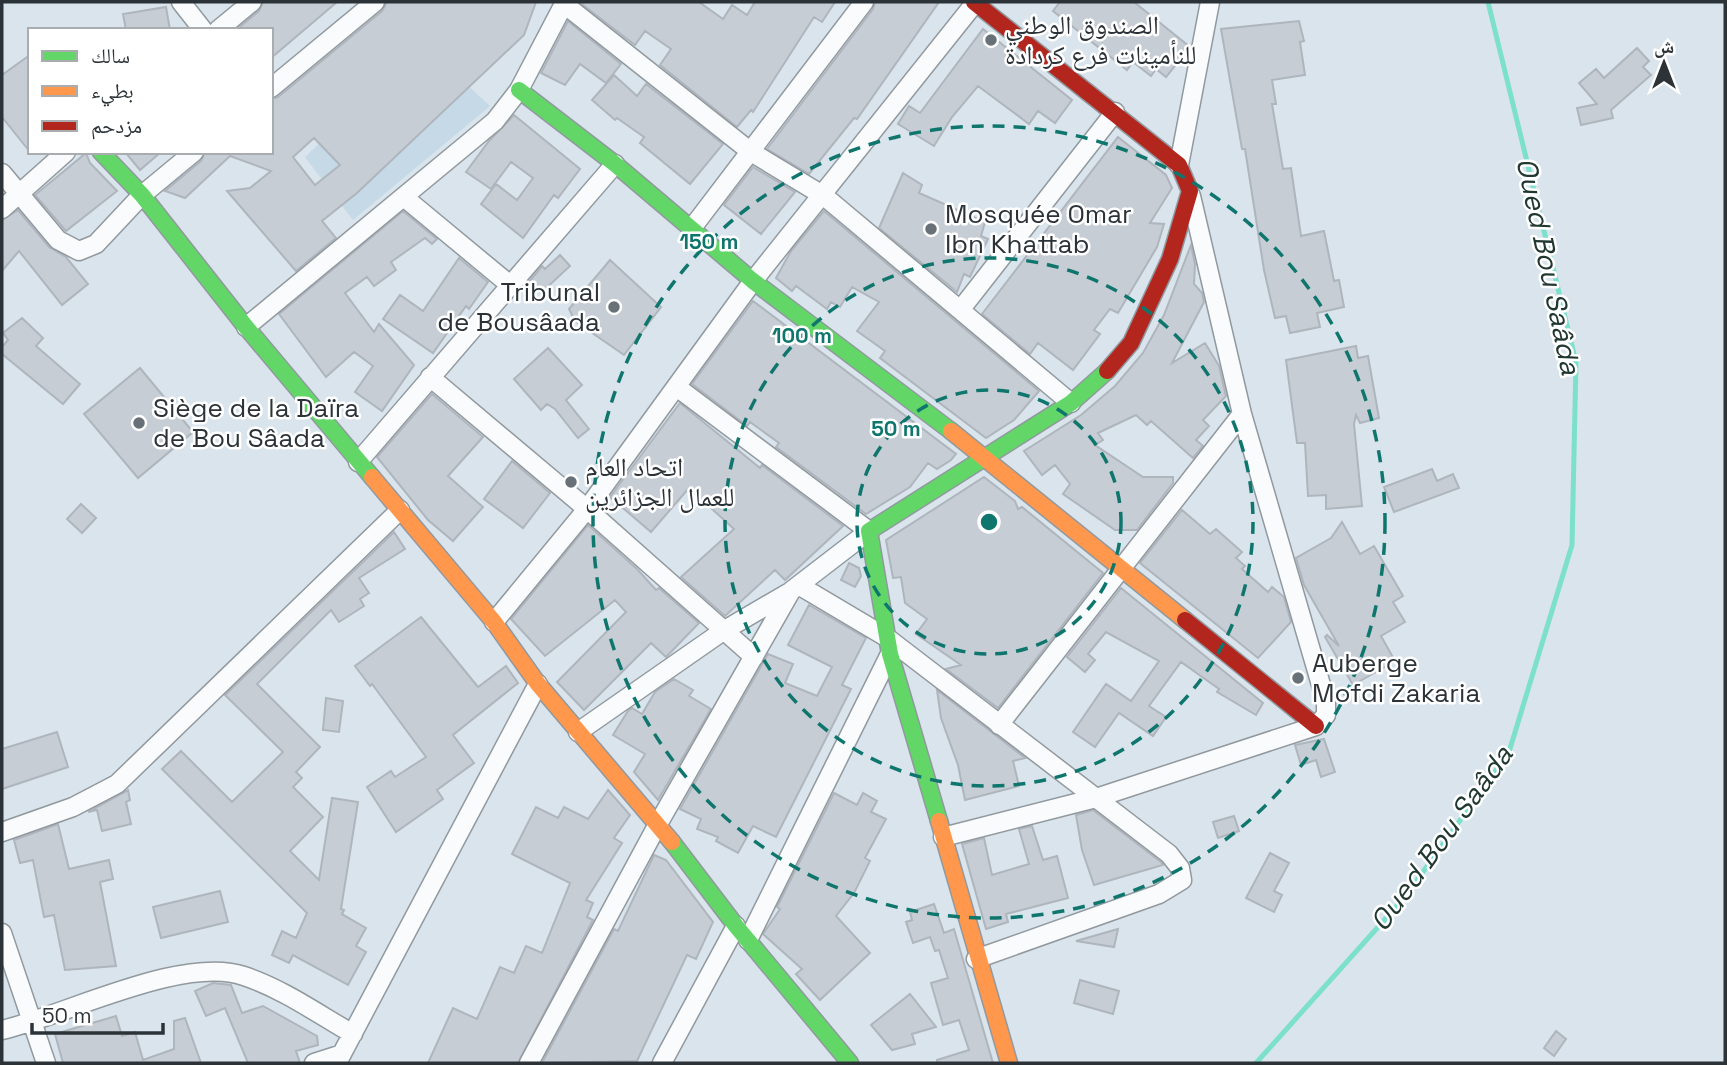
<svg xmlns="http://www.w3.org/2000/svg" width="1727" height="1065" font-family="'Space Grotesk','Noto Naskh Arabic',sans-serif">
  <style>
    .built { fill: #c6d9e7 }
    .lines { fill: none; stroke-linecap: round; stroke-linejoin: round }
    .stream { stroke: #7ce0ca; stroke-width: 5 }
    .building { fill: #c7cdd5; stroke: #afb5bd; stroke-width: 2; fill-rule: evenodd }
    .street-casing { stroke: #91999f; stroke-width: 21 }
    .fast-casing { stroke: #91999f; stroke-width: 19 }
    .slow-casing { stroke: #91999f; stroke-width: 19 }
    .jam-casing { stroke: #91999f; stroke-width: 19 }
    .street { stroke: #f9fbfc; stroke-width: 18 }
    .fast { stroke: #63d668; stroke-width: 16 }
    .slow { stroke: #ff974d; stroke-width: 16 }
    .jam { stroke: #b3261e; stroke-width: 16 }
    .ring { fill: none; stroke: #0f766e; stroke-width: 3.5; stroke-dasharray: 12 9 }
    .poi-dot { fill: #687177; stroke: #fff; stroke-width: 2.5 }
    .labels { text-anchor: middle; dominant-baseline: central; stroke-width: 5; stroke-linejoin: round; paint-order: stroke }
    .poi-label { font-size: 26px; fill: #2b3338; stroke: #fff; text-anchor: start }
    .water-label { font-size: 28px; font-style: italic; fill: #213831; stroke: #fff }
    .centre { fill: #0f766e; stroke: #fff; stroke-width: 3.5 }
    .ring-label { font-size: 21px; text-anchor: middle; font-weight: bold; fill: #0f766e; stroke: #fff; stroke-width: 5; stroke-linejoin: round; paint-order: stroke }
  </style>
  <rect width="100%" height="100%" fill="#d9e4ec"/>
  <path class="built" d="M442,62L490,106L353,220L305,157L334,130Z"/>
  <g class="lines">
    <path class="stream" d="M1256,1063L1405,897L1509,752L1572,545L1576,362L1488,2"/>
  </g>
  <path class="building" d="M263,2H337L271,58V30H236L259,11Z
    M387,2H536L524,35L357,193L322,221L336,238L296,271L227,191L250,188L271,171L230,156L185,198L165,191L201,161L205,152H271V99L278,97L382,11ZM314,138L340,165L315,185L293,157Z
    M579,2H699L723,19L732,5L747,15L755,2H835L822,22L814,17L753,112L751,110L737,127L660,65L671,49L645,31L635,45Z
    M875,2H939L857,119L854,118L809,174L767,149L873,9Z
    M1060,2H1134L1190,47L1166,77L1156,69L1151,76L1133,62L1127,70L1053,11Z
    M166,7L170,30H126L123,14Z
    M568,21L621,64L606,83L580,64L565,85L541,73Z
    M1299,21L1304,41L1300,42L1305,75L1272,80L1276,104H1272L1283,169L1291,168L1301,236L1324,231L1334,281L1339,280L1344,307L1317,313L1320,327L1290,333L1286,316L1275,318L1264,270L1245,149H1242L1221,29Z
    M983,29L1072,100L1055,123L1038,111L1029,124L978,86L952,117L934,146L898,124L909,106L920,113Z
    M1637,48L1649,61L1643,67L1651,75L1611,110L1613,118L1581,125L1577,108L1597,104L1579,83L1596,69L1604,78Z
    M30,55V152L2,117V75Z
    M614,75L637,96L646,84L723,144L690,184L640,143L644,137L617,118L615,120L592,100Z
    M514,115L580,169L558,198L554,195L523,238L481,204L496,184L517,200L533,178L511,162L491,189L466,172L489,141Z
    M1118,137L1166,175L1172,188L1150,223L1164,224L1157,247L1118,313L1110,309L1094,330L1100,334L1073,370L1038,343L1030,354L982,314Z
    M125,152H161L140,170Z
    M86,153L90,163L117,191L66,231L35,195Z
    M753,167L795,192L761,234L724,205Z
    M903,173L922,185L919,193L985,222L981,236L988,239L970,277L964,274L957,292L879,228Z
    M18,210L49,247L66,257L88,284L62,305L19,251L2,271V220Z
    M403,211L437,239L432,244L425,238L391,262L396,270L374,286L367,277L345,293L374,332L379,324L414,365L382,411L355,392L373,366L354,352L326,377L279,314Z
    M824,211L1039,391L1014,420L986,438L880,358L885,351L857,331L879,302L852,287L840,307L831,302L827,309L796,286L792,291L776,278L791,251Z
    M1191,245L1195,264L1194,284L1202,293L1204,302L1172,363L1205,343L1219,366L1226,396L1203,420L1209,426L1196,440L1203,446L1193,458L1151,421L1147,425L1136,415L1098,433L1103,440L1095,445L1143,477H1173V483L1137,530H1115L1063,494L1070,484L1055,465L1042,475L1024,451L1081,415L1115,386L1143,353L1164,315Z
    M560,255L570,266L541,293L529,282L542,266L545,269Z
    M459,258L488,282L469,309L466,306L433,353L383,319L400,295L423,311Z
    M610,260L661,307L624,355L575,321L569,309Z
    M753,301L956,454L951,460L937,469L928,463L910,487L866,514L776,447L779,443L750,422L747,426L692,384Z
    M22,318L43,338L36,346L80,384L63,404L2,354V347L8,340L3,333Z
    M1356,346L1358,358L1368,356L1379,418L1360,423L1356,415L1354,424L1362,506L1326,509V495L1308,496L1305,443H1297L1286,360Z
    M548,348L582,385L566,400L589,429L578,438L555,409L547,404L541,410L514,379Z
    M140,368L193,432L138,478L84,414Z
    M432,394L483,437L448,476L483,507L453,541L428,520L377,457Z
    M680,403L760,468L762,465L843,526L785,580L775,570L725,616L681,577L734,529L689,488L651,532L610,497Z
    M512,461L550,493L523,528L484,499Z
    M1432,469L1437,481L1453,474L1459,488L1394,512L1384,487Z
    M984,477L1015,501L1018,509L1022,507L1103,573L998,708L946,669L961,665L916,634L927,619L905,603L901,577L893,578L886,540Z
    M81,504L96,518L82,533L67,519Z
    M1182,510L1210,534L1216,529L1242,552L1236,558L1245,566L1242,569L1268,592L1272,587L1284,597L1291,622L1258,658L1140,563Z
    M1342,522L1360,554L1374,546L1403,596L1393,602L1405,622L1381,636L1395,661L1353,685L1325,637L1327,635L1339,646L1304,585L1296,558L1331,538Z
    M588,525L637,569L656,590L659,588L699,623L666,657L651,643L584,710L557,682L626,612L615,600L545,656L511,619Z
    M394,532L405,549L359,578L369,593L360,599L364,606L339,622L331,610L257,684L320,747L296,772L302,778L293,787L323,817L290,851L319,880L332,798L358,802L341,909L344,910L342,914L366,928L356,946L366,952L348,985L293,955L289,963L272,955L282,931L296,938L307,913L162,769L181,751L232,802L283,752L225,695Z
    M849,563L859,568L861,576L855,587L841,580Z
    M1121,588L1263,703L1256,715L1217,692L1219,689L1181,662L1149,706L1166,717L1153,736L1119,713L1095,747L1073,732L1106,684L1131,701L1159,661L1106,632L1088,654L1095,660L1085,672L1067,657Z
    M809,605L866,638L842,685L851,689L776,837L753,826L738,853L716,841L718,837L697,829L701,819L680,809L768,654L793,664L785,683L817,696L832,667L788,645Z
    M421,617L478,687L506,666L518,683L453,735L474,763L437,790L443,799L396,832L367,787L391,771L395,777L426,757L372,684L370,686L355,666Z
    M674,679L693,690L689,696L711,709L658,800L634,772L645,754L613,735L628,711L632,708L642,714L655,692Z
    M937,690L1025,758L1013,761L1019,786L965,800L958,765L941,718Z
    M326,698L343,701L339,732L323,730Z
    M57,732L68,767L2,789V749Z
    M1324,739L1335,772L1321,777L1316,760L1301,765L1295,745Z
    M128,790L130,800L126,802L131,824L102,831L97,810L88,812Z
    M608,790L630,815L614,838L622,843L586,900L593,903L587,917L593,920L518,1063H428L453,1008L477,1019L500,967L514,973L526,946L542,953L570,883L512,854L536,807L558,818L564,807L588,819Z
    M834,793L857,805L863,793L877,801L871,812L886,819L865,858L870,861L854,893L836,916L870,953L820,1000L796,974L802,969L763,934L780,909L777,907Z
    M1093,810L1161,862L1163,865L1094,885L1082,850L1076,815Z
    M1234,816L1239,831L1218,838L1213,822Z
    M58,824L69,869L109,860L113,879L100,882L116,966L65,970L54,915L44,917L33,860L20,863L14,840Z
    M1032,826L1043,860L1057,856L1068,898L1006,914L1008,922L986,929L962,844L984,838L992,875L1029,864L1019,829Z
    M1270,853L1289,863L1274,891L1282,895L1274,912L1246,898Z
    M654,855L666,860L713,922L696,959L687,955L637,1061L542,1063L614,929L618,931Z
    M220,891L228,922L161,938L153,907Z
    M934,904L944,933L954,929L993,1063H937V1060L969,1050L959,1020L943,1025L931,983L948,978L939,950L935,951L930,937L913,943L906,922L912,920L910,912Z
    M1118,929L1114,947L1076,941Z
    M1080,980L1119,991L1113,1014L1074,1003Z
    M213,983L231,985L242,1013L263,1006L317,1036L318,1045L296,1051L300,1063H248L225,1008L206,1016L195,991Z
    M910,994L936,1027L912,1034L915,1044L892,1050L871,1025Z
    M116,1016L122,1036L135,1032L143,1060L174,1049V1021L185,1018L201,1063H63L55,1034Z
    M1556,1031L1566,1039L1554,1056L1544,1048Z"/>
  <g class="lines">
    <g class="street-casing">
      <path id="street" d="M181,2L203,30
        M564,4L751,152L824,196L1071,403
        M218,30L252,2
        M271,88L375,2
        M1179,165L1210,2
        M2,173L58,240L79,251L96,244L142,195L194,152
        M405,198L510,285
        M2,209L66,152
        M692,228L864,2
        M961,309L1115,112
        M246,327L495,121L519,90L565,2
        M430,377L587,509L754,657
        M358,462L615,164
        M800,586L886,637L1169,854L1180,868L1182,880L1159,894L976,959
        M494,622L587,509L753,281L975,3
        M999,725L1242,414
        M578,732L723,631L788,593
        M2,832L73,807L117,784L400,510
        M943,837L1096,798L1316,726L1326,715V702L1242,414L1191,196
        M2,933L46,1063
        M748,940L890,654
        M2,1030C66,1015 183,955 244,976C283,989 318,1014 353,1034
        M314,1063L342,1054
        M337,1063L538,684
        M529,1063L658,824L791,591L869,531L678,388
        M662,1063L736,926"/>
    </g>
    <g class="fast-casing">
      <path id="fast" d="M519,90L615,164L753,281L951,431
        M101,152L142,195L246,327L372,477
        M939,821L890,654L869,531L1071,403L1107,371
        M672,842L736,926L850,1063"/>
    </g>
    <g class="slow-casing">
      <path id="slow" d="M951,431L1185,620
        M372,477L494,622L538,684L672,842
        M939,821L1009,1063"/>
    </g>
    <g class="jam-casing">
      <path id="jam" d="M974,2L1179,165L1190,191L1170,259L1131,343L1107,371
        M1185,620L1316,726"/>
    </g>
    <use href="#street" class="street"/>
    <use href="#fast" class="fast"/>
    <use href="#slow" class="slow"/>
    <use href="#jam" class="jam"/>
  </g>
  <g class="ring">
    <circle cx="989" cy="522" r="132"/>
    <circle cx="989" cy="522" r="264"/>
    <circle cx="989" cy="522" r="396"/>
  </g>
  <g class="poi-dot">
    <circle cx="991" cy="40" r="7"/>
    <circle cx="931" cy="229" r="7"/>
    <circle cx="614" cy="307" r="7"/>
    <circle cx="139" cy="423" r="7"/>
    <circle cx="571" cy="482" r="7"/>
    <circle cx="1298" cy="678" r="7"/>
  </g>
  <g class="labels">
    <g class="poi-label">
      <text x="1005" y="25">الصندوق الوطني<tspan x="1005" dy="30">للنأمينات فرع كردادة</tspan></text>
      <text x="945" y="214">Mosquée Omar<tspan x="945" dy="30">Ibn Khattab</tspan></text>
      <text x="600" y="292" text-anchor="end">Tribunal<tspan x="600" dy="30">de Bousâada</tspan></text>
      <text x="153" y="408">Siège de la Daïra<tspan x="153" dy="30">de Bou Sâada</tspan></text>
      <text x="585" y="467">اتحاد العام<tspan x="585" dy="30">للعمال الجزائرين</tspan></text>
      <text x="1312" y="663">Auberge<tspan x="1312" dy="30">Mofdi Zakaria</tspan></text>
    </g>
    <g class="water-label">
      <text transform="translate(1549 266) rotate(78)">Oued Bou Saâda</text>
      <text transform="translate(1441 838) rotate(-54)">Oued Bou Saâda</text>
    </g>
  </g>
  <circle cx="989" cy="522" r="10" class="centre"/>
  <g class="ring-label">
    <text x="709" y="249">150 m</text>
    <text x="802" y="343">100 m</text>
    <text x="896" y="436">50 m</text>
  </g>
  <rect width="1727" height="1065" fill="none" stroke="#2b3338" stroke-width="7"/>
  <rect x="28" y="28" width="245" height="126" fill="#ffffff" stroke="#aaadaf" stroke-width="2"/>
  <rect x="42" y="51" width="35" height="10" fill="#63d668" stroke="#aaadaf" stroke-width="2"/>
  <text x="91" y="63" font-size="21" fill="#2b3338">سالك</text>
  <rect x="42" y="86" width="35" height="10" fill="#ff974d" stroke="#aaadaf" stroke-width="2"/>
  <text x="91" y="98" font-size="21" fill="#2b3338">بطيء</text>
  <rect x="42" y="121" width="35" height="10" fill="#b3261e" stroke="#aaadaf" stroke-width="2"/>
  <text x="91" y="133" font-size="21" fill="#2b3338">مزدحم</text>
  <g transform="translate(1664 63)" stroke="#ffffff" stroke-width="5" paint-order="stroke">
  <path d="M0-5L12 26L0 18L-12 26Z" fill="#2b3338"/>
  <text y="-10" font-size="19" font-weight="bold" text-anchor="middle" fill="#2b3338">ش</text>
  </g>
  <path d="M32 1023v10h131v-10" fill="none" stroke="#2b3338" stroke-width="3.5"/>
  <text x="42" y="1023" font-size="21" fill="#2b3338" stroke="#ffffff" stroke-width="5" paint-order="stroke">50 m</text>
</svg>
